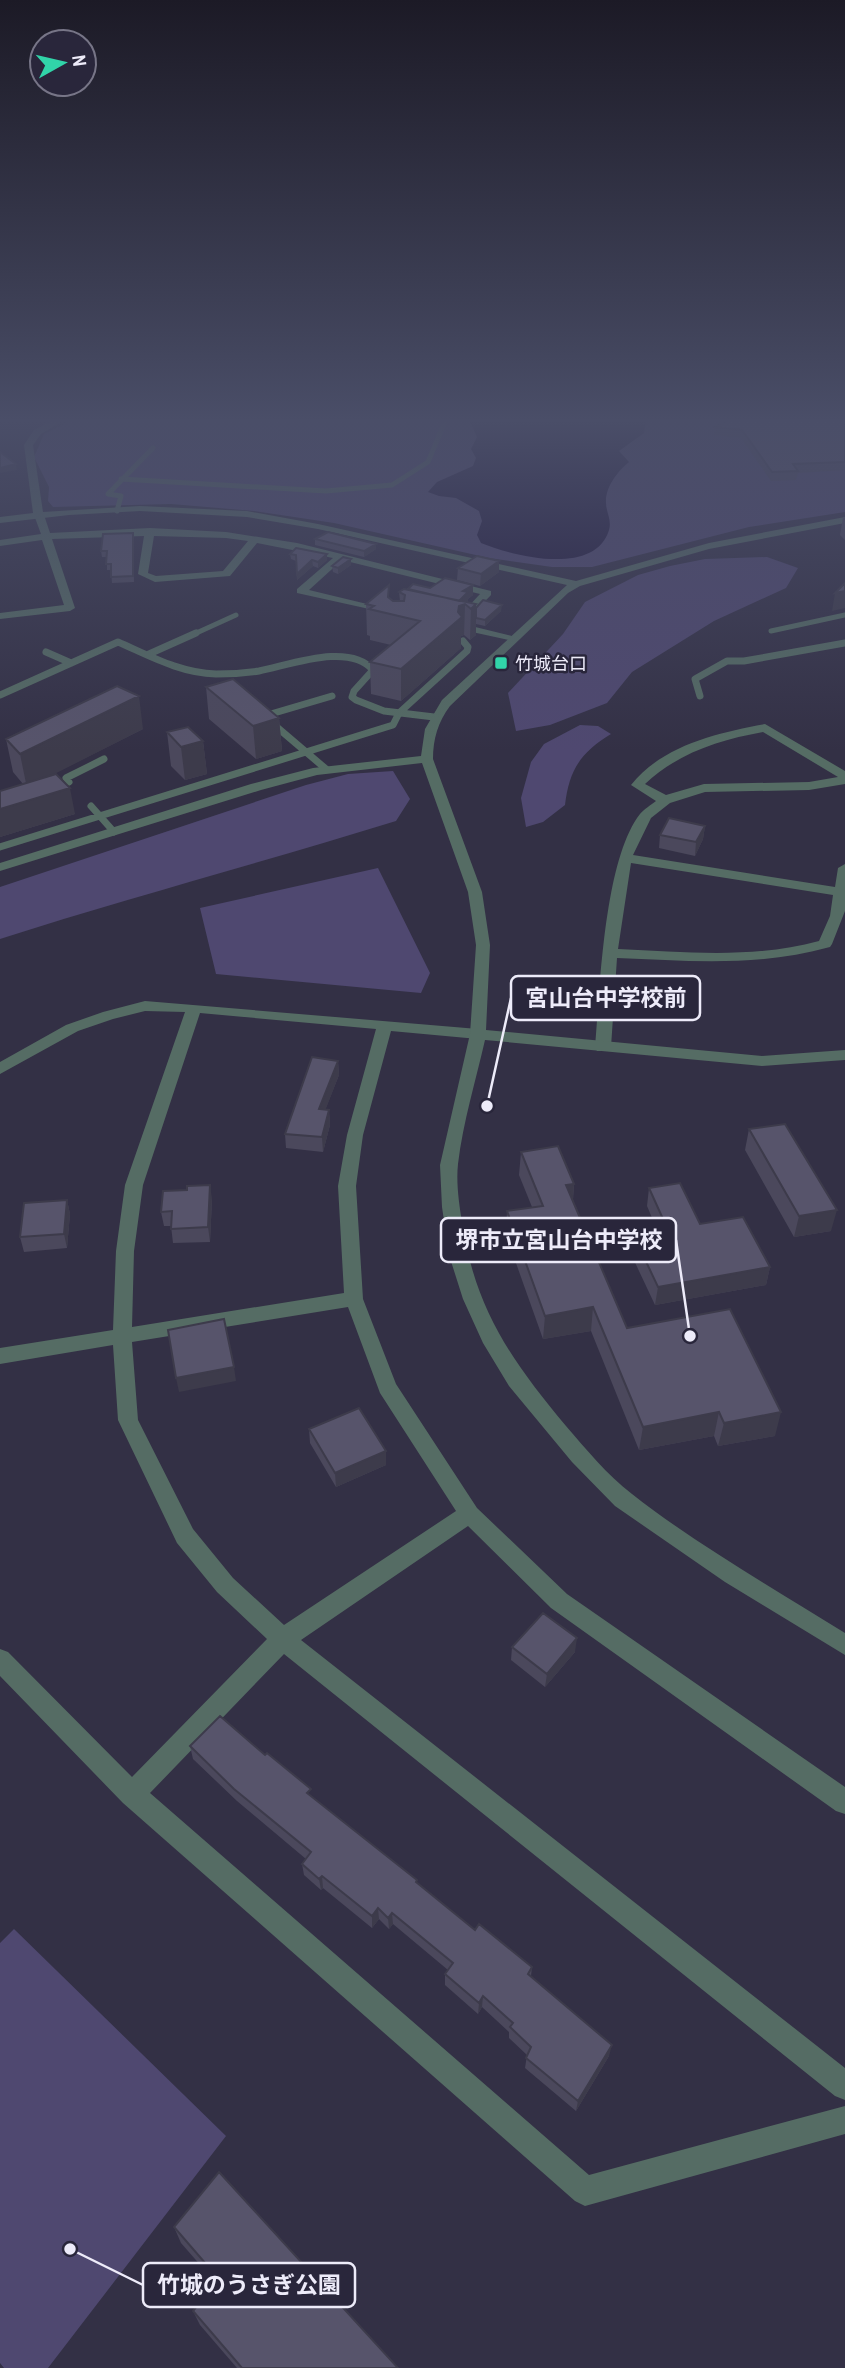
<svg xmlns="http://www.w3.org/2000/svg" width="845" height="2368" font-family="'Archivo Narrow','Noto Sans JP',sans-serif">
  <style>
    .green { fill: #4f4870 }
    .water { fill: #1f173c }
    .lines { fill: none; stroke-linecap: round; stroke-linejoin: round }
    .service-far1 { stroke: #556c64; stroke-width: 5 }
    .service { stroke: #556c64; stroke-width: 7 }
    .minor { fill: #556c64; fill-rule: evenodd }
    .tertiary { fill: #556c64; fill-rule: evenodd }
    .wall { fill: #4b485c }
    .shaded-wall { fill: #3d3b4b }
    .building { fill: #57546b; stroke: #3d3b4b; stroke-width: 2 }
    .poi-dot { fill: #31d4a9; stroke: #29263b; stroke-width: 2.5 }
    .labels { text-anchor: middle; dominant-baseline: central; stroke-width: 5; stroke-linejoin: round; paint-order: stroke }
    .far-poi-label { font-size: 18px; fill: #edebf9; stroke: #29263b; text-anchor: start }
    .leader { fill: none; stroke: #edebf9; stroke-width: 2.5 }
    .callout-dot { fill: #edebf9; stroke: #29263b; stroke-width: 2.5 }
    .callout { fill: #29263b; stroke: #edebf9; stroke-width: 2.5 }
    .callout-label { font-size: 23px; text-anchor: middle; font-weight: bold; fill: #edebf9 }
  </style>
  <rect width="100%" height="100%" fill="#333045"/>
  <path class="green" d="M74,419H845V512L749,527L592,567H552L489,558L334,523L254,511L171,504L53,507L48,501L49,487L34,457L44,434Z
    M767,557L798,568L786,588L714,621L632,672L607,703L550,725L516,731L508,693L563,634L585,602L638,575L670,566L705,559Z
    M580,725L598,726L611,734C581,752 569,770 565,805L543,822L526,827L521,798L531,762L544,744Z
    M393,771L410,799L396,821C264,862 131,897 0,939V887L306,785L348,774Z
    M378,868L430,973L421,993L216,974L200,908Z
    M14,1929L226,2136L48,2368H4L0,2363V1943Z"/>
  <path class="water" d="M469,419L646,420L644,433L619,451L629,462C618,471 605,487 606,503C606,512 612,520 609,530C595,577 513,556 481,543L477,535L482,521L479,511L456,498L439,496L428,492L437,482L473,466L476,458L471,449L477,437Z"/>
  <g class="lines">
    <path class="service-far1" d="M121,479L326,491L392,485L428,462L446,419
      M117,511L121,496L108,494L153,448
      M771,631L845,615
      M192,635L236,615"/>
    <path class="service" d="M46,652L71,663
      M149,654L196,633
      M0,695L118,642C150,656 180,673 216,674C230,674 245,673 259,671C290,665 349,642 373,670L354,691L352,697L356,700L384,711L434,717
      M700,696L695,679L727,661H744L845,643
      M264,716L332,696
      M272,723L326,769
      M69,782L66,778L104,759
      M91,806L114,832
      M0,847L393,725L399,713L467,651L468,647L463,641"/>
    <path class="minor" d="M39,512L44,515L50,533L150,528L226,532L297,543L491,591V595L463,624L520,638L514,641L449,627V623L454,622L480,594L342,560L309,590L392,610V614L297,593V589L333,558L257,543L230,576L155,582L138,574L144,536L52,539L75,608L70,611L0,619V613L64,605L42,540L0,546V540L41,534L34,515ZM154,536L226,538L248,541L223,571L156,576L148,573Z
      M765,724L845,771V784L809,790L705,792L670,803L651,818L633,855L835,887L838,868L845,864V911L832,944L830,947C759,967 690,961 617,958L611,1047L609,1051H597L595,1047C600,988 604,860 640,814C644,809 651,805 656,801L631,785C663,745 717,733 765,724ZM763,732L838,777L809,782L704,784L666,795L645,784C678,753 719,740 763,732ZM631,863L833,895L830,916L819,941C753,959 686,952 618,949Z
      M145,1001L478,1029L486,1034L478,1039L391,1031L363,1135L356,1186L363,1299L396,1384L477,1508L567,1594L845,1787V1814L836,1811L551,1608L468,1526L301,1640L845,2068V2100L835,2096L284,1654L150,1793L589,2175L845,2106V2134L585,2206L575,2201L123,1803L0,1676V1649L8,1652L132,1777L267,1639L217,1592L177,1543L118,1420L113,1345L0,1364V1348L113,1330L116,1251L125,1185L185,1012L145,1011L113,1019L78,1031L0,1074V1062L66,1025L103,1012ZM200,1013L376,1029L347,1135L338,1186L344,1293L132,1327L134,1251L143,1185ZM348,1307L380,1393L456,1511L284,1625L233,1578L193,1529L138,1420L132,1342Z"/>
    <path class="tertiary" d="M55,419H66L41,434L33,445L43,512L140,506L247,511L318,524L576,581L709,543L845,517V523L709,549L580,586L568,593L450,706C438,722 433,739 433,759L482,892L490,945L486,1030L762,1056L845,1050V1060L762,1066L485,1040C476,1080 463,1122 458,1164C456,1182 459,1204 462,1222C475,1309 511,1360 566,1426C586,1449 607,1475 632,1494C697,1545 775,1589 845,1633V1655L725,1582L615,1506L572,1462L509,1386L483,1343L463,1299L449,1255L442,1207L440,1165L470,1034L476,945L468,892L422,763L317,775L261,790L0,871V863L251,784L313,768L421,756L425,729L442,700L567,585L318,529L247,517L140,511L69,515L0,523V517L33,513L24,445L34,430Z"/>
  </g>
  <path class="wall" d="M845,419V470L798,473L796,480L771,481L741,438L714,435L715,427Z
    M845,517V540L840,535L843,518Z
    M133,539L134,582L112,583L111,570H107V557H102L101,551Z
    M315,539L376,544V549L364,557L315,545Z
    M290,554L327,560L318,568L313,566L297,580L296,561L291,559Z
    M351,565L338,574L333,572L332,566Z
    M458,568L499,572L480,586L457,580Z
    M473,585V595L468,599V602L476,608L501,611L485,626L476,624V635L470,640L464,635L461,636V648L401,701L371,694L370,662L391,645L370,640V636L367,635L366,604L389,597L393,601H400L399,592L408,589Z
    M206,687L279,718L282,751L256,759L209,719Z
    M143,729L51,775L75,814L0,837V791L23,784L13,772L6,739Z
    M167,732L203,741L207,774L185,780L171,766Z
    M705,826L703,839L695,856L659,848L660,835Z
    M338,1061L339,1075L325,1110H329L330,1125L323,1152L286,1148L285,1134Z
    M749,1129L831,1231L794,1237L745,1150Z
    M521,1152L574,1184L573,1200L627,1328L775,1436L718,1446L714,1436L639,1450L591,1331L543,1339L506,1235L507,1211L532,1207L519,1175Z
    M649,1188L700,1224L770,1267L766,1285L655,1305L631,1254L634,1236L658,1232L647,1206Z
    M212,1199L210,1242L173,1243L171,1226H164L161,1212Z
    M67,1200L70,1214L67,1248L24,1252L20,1237Z
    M309,1429L386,1451V1465L336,1487L310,1443Z
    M512,1647L575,1652L545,1687L511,1660Z
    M190,1746L312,1797L475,1930L532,1967L531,1976L609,2056L576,2111L525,2068L527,2055L509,2038V2032L482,2007L478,2014L445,1985V1974L448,1970L393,1924L389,1929L379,1919L372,1928L323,1888L321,1890L304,1875L302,1864L306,1859L237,1801L193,1759Z
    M174,2227L398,2368H237L200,2325L193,2311L216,2283L181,2243Z"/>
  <path class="shaded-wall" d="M16,464L17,470L0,473V468Z
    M376,544V549L364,557V551Z
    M327,554V560L318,568V562Z
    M351,559V565L338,574V568Z
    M312,560L313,566L297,580V574Z
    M499,561V572L480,586L481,574Z
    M473,585V595L468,599V603L465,605L464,635L461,636V648L401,701V669L452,608L463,591Z
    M845,591V608L832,611L835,593Z
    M476,604V635L470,640L471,609Z
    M502,605L501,611L485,626V620Z
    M139,696L143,729L27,788L20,754Z
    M279,718L282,751L256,759L253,726Z
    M203,741L207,774L185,780L181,747Z
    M70,788L75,814L0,837V809Z
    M705,826L703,839L695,856L696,842Z
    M338,1061L339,1075L320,1124L319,1109Z
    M329,1110L330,1125L323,1152L322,1137Z
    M574,1184L572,1207L566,1185Z
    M210,1185L212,1199L210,1242L208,1227Z
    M67,1200L70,1214L67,1248L64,1234Z
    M837,1210L831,1231L794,1237L799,1216Z
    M770,1267L766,1285L655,1305L658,1287Z
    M593,1307L591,1331L543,1339L545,1316Z
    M234,1367L236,1381L179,1392L176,1378Z
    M719,1412L714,1436L639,1450L643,1427Z
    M781,1412L775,1436L718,1446L724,1423Z
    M386,1451V1465L336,1487L335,1473Z
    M577,1638L575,1652L545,1687L547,1674Z
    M322,1876L323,1888L321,1890L319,1879Z
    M378,1908L379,1919L372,1928V1916Z
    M392,1913L393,1924L389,1929L388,1918Z
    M483,1996L482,2007L478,2014L479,2003Z
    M612,2045L609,2056L576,2111L578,2101Z"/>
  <path class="building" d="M731,419H845V462L793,464L798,471L772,472L742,430L715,427Z
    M0,452L16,464L0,468Z
    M328,532L376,544L364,551L315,539Z
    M133,533V576L111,577V564H106L107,551H101L103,534Z
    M296,548L327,554L318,562L312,560L297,574L296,555L290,554Z
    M477,556L499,561L481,574L458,568Z
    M343,557L351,559L338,568L332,566Z
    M445,578L473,585L463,591L468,592L459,601L408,589L413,584L430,588Z
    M845,583V591L835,593Z
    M389,585L388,597L393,601H404L405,595L399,592L404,589L476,604L471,609L465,604L459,606L458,612L462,617L401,669L370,662L420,621L369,609L374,606L366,604Z
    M483,600L502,605L485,620L476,618V608Z
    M233,679L279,718L253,726L206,687Z
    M117,686L139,696L20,754L6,739Z
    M188,727L203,741L181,747L167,732Z
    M56,774L70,788L0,809V791Z
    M669,818L705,826L696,842L660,835Z
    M312,1057L338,1061L319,1109L329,1110L322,1137L285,1134Z
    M785,1124L837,1210L799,1216L749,1129Z
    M558,1146L574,1184L566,1185L627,1328L730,1309L781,1412L724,1423L719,1412L643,1427L593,1307L545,1316L507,1211L543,1206L521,1152Z
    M680,1183L700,1224L743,1217L770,1267L658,1287L634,1236L668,1230L649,1188Z
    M210,1185L208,1227L171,1229L172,1211L161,1212L163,1191L187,1190V1186Z
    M67,1200L64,1234L20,1237L24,1203Z
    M224,1319L234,1367L176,1378L168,1330Z
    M359,1408L386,1451L335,1473L309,1429Z
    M543,1613L577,1638L547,1674L512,1647Z
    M220,1716L265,1755L267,1753L311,1789L307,1793L417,1880L416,1882L475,1930L479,1924L532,1967L528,1974L612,2045L578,2101L526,2058L531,2047L510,2027L513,2023L483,1996L479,2003L445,1974L453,1963L392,1913L388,1918L378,1908L372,1916L322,1876L319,1879L302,1864L311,1852L234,1789L190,1746Z
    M219,2172L398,2368H242L193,2311L219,2279L174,2227Z"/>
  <linearGradient id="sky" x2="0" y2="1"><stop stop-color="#1c1a26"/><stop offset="0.56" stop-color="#4a4e68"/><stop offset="1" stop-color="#4a4e68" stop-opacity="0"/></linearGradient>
  <rect width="845" height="751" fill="url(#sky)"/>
  <rect class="poi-dot" x="494" y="656" width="14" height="14" rx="3.5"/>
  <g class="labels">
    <g class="far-poi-label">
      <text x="515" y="663">竹城台口</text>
    </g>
  </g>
  <path class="leader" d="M487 1106L511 998M690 1336L676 1240M70 2249L143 2285"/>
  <g class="callout-dot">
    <circle cx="487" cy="1106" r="7"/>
    <circle cx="690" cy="1336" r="7"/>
    <circle cx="70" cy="2249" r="7"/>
  </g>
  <g class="callout">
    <rect x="511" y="976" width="189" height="44" rx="7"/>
    <rect x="441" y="1218" width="235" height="44" rx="7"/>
    <rect x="143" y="2263" width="212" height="44" rx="7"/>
  </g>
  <g class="callout-label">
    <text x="606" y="1006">宮山台中学校前</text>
    <text x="559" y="1248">堺市立宮山台中学校</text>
    <text x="249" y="2293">竹城のうさぎ公園</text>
  </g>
  <g transform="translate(63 63) rotate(82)"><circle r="33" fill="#29263b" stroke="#777587" stroke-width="2"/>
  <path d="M0-5L12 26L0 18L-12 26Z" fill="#31d4a9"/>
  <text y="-10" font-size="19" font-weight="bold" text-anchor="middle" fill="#edebf9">N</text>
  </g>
</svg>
